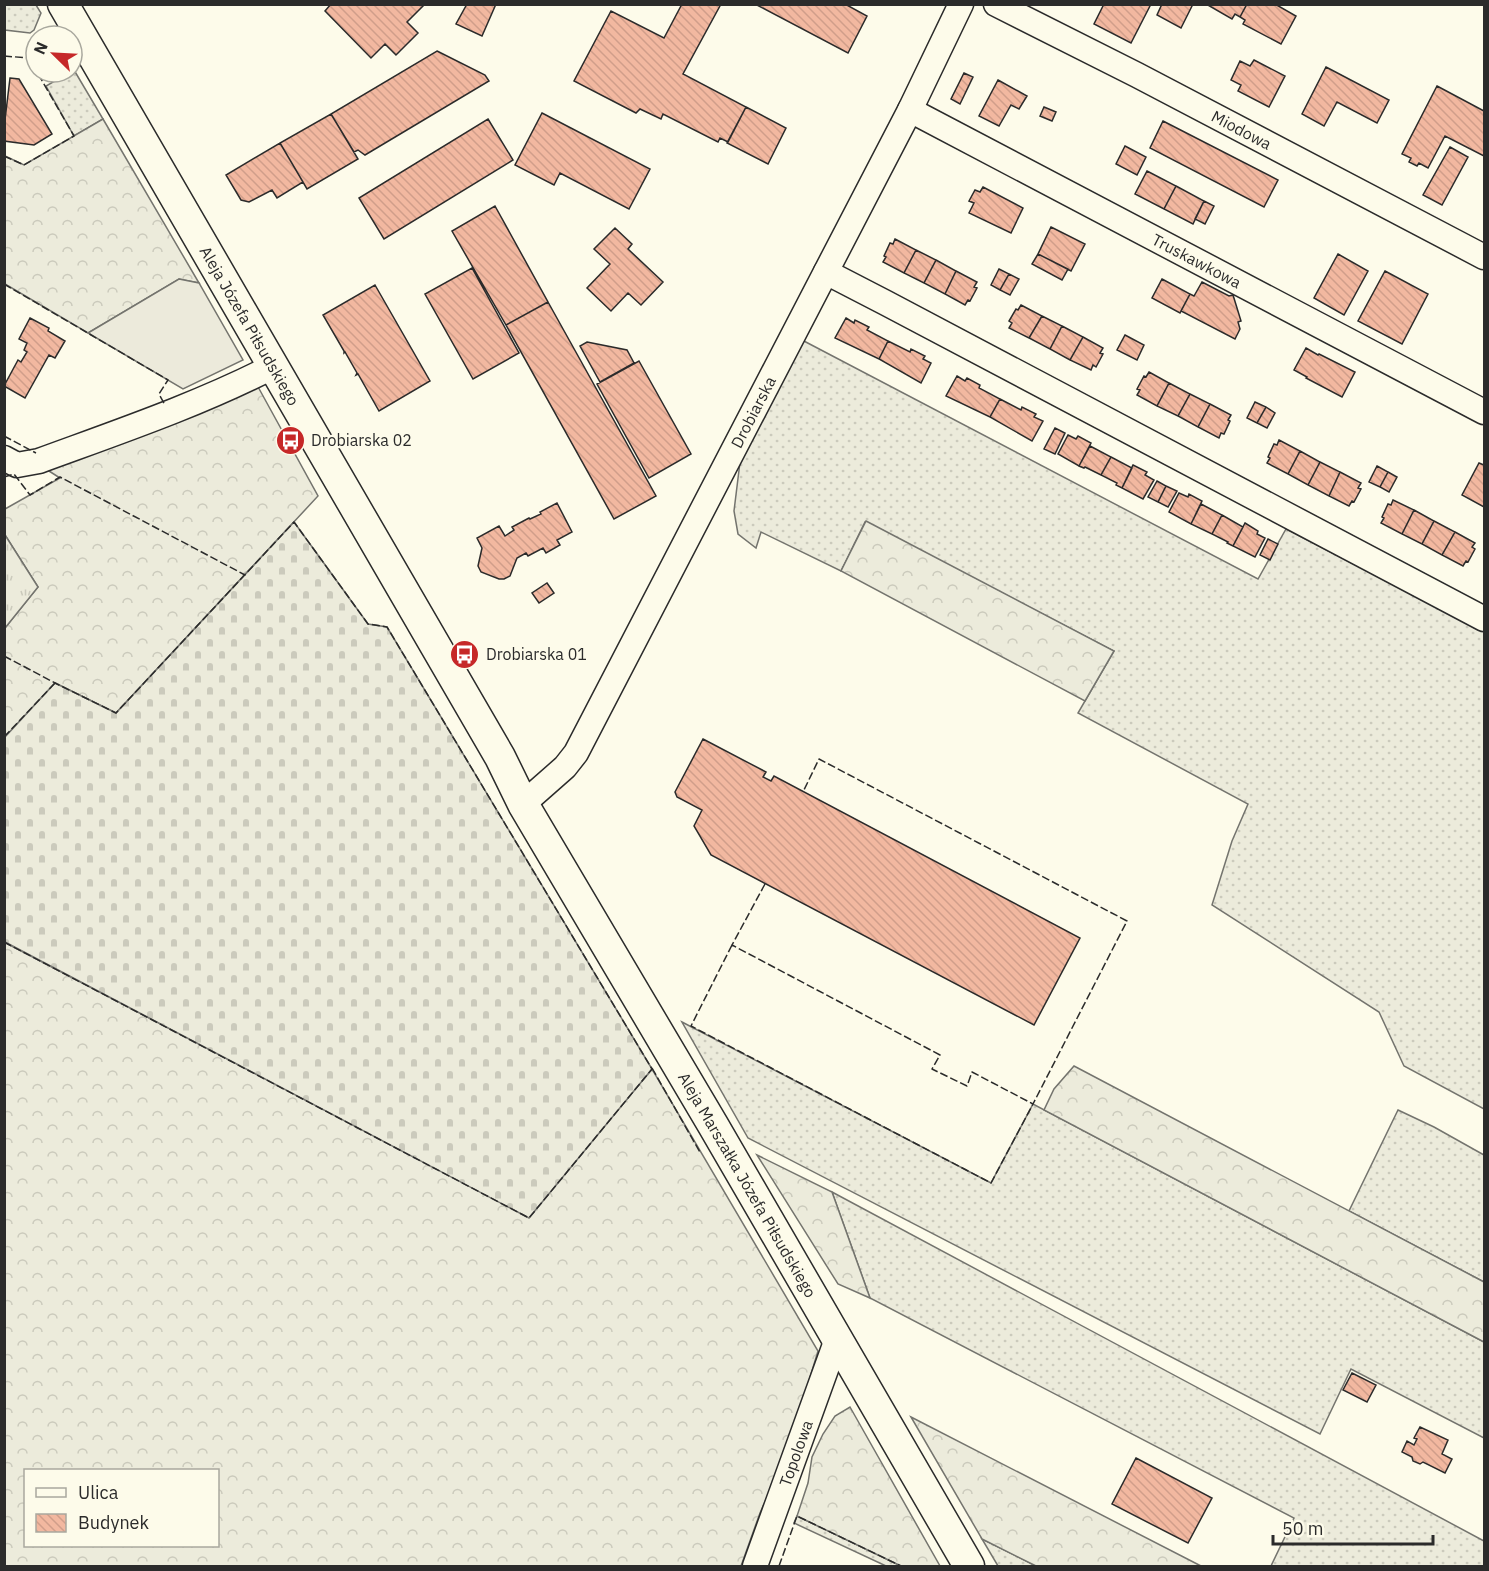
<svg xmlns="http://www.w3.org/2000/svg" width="1489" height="1571" font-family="'IBM Plex Sans',sans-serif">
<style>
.grass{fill:url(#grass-dots);stroke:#74746e;stroke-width:1.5}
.forest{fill:url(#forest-crowns);stroke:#74746e;stroke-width:1.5;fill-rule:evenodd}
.cemetery{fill:url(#cemetery-stones);stroke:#74746e;stroke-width:1.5}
.park{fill:url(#park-tufts);stroke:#74746e;stroke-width:1.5}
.parking{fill:#eceadb;stroke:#74746e;stroke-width:1.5}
.building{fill:url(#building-back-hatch);stroke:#2b2b2b;stroke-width:1.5}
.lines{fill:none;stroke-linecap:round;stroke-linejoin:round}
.minor-casing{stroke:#2b2b2b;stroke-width:27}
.major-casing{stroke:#2b2b2b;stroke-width:33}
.minor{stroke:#fdfbea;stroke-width:24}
.major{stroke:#fdfbea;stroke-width:30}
.fence{stroke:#2b2b2b;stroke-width:1.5;stroke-dasharray:8 3;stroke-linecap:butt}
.labels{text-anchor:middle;stroke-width:4.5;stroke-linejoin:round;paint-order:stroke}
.street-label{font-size:16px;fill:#2b2b2b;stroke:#fdfbea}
.poi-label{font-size:16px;fill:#2b2b2b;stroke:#fdfbea;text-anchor:start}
</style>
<defs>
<pattern id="grass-dots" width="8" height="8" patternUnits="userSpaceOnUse" patternTransform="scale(1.5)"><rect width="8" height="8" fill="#ecebdb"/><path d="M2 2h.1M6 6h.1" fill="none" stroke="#cbcabc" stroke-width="1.8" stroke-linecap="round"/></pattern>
<pattern id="forest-crowns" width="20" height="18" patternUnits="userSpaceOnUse" patternTransform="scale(1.5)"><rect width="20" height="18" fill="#ecebdb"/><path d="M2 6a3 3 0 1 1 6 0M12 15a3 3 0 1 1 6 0" fill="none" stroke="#cbcabc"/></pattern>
<pattern id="cemetery-stones" width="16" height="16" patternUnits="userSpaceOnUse" patternTransform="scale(1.5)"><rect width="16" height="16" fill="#ecebdb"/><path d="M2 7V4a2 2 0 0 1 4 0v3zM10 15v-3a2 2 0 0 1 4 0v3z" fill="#cbcabc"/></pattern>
<pattern id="park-tufts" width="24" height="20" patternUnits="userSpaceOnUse" patternTransform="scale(1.5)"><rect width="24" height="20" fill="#ecebdb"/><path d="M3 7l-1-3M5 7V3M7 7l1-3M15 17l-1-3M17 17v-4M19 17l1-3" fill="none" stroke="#cbcabc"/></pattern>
<pattern id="building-back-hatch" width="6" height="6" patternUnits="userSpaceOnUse" patternTransform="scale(1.5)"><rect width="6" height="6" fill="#f2b8a0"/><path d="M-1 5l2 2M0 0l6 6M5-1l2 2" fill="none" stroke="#d09e8a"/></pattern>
</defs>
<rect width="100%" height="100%" fill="#fdfbea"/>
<path class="grass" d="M5,4L36,5L41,13L34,30L30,33L5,30Z
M74,70L103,119L74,136L46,86Z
M802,340L1258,579L1286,529L1484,631V1109L1404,1066L1379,1012L1212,905L1232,841L1248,804L1078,713L1114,651L865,522L841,571L761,532L756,548L738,534L734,511L741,454Z
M682,1022L991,1183L1033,1104L1484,1342V1438L1351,1369L1320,1434L748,1138Z
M1398,1110L1434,1127L1484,1155V1282L1349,1211Z
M832,1192L1484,1541V1566H1271L1294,1518L870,1298Z
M797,1516L901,1566H886L794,1523Z
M982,1539L1036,1566H998Z"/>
<path class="forest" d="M103,119L199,283L179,279L88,333L5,284V156L24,165Z
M257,385L318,496L116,713L55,683L5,737V628L38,587L5,535V509L60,478L49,471L57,463Z
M866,521L1114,651L1085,701L841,571Z
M4,942L529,1217L652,1069L818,1351L788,1450L760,1513L741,1566H5ZM26,1470H218V1546H26Z
M1074,1066L1484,1282V1342L1044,1110L1054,1089Z
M757,1155L832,1192L870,1298L838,1284Z
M850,1407L940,1566H901L797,1516L808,1483L812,1457L823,1434L835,1416Z
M911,1417L1201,1566H1036L982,1539Z"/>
<path class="cemetery" d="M294,522L368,624L387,627L652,1069L529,1218L5,942V737L55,683L116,713Z"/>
<path class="park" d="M5,535L38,587L5,628H4Z"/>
<path class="parking" d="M179,279L199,283L243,360L183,389L88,333Z"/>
<path class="building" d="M331,4H425L407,22L418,33L396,55L385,44L371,58L325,11Z
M467,4H496L482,36L456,24Z
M682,4H721L683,74L746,107L728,142L720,138L718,142L663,114L661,119L640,109L636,113L574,81L611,11L664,38Z
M755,4H845L867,16L848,53Z
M1104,4H1151L1131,43L1094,24Z
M1162,4H1193L1181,28L1157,15Z
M1206,4H1247L1240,17L1235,14L1232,19Z
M1247,4H1275L1296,16L1281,44L1243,24L1245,20L1240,17Z
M437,51L485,75L489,81L365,155L358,150L354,152L331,114Z
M1254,60L1285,76L1269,107L1238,91L1241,85L1231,80L1240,61L1250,66Z
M1326,67L1389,100L1377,123L1337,102L1324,126L1302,114Z
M964,73L973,77L960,104L951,99Z
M10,78L19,79L52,134L34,145L4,141V128Z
M998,80L1027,96L1019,109L1011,105L999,126L979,116Z
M1437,86L1484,111V156L1445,136L1428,168L1419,163L1417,166L1409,162L1411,158L1402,154Z
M746,107L786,128L768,164L727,143Z
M1044,107L1056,112L1052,121L1040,116Z
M542,113L650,169L629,209L560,173L554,185L515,165Z
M331,114L358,159L307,189L280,143Z
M488,119L513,160L384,239L359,198Z
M1163,121L1278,180L1264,207L1150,148Z
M280,143L303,182L277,198L272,190L249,202L241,200L226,175Z
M1125,146L1146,157L1137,175L1116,164Z
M1450,147L1468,157L1442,205L1423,195Z
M1147,171L1176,186L1164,209L1135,194Z
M1176,186L1204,201L1193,224L1164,209Z
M983,187L1023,208L1011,233L969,213L974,203L969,201L975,190L980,192Z
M1204,201L1214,206L1205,224L1195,219Z
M495,206L548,302L506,325L452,231Z
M1051,227L1085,244L1071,271L1038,254Z
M615,228L632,244L628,249L663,282L641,305L628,293L611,311L587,288L610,264L594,249Z
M895,239L916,250L904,273L883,262L886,257L884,256L890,243L893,244Z
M916,250L936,260L924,283L904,273Z
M1038,254L1068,269L1062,280L1032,264Z
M1338,254L1368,271L1344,315L1314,298Z
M936,260L956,271L945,294L924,283Z
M472,268L519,353L473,379L425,294Z
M999,269L1009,274L1000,290L991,285Z
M956,271L977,282L974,287L977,288L970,301L968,300L965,305L945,294Z
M1385,271L1428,294L1402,344L1358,321Z
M1009,274L1019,279L1010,295L1000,290Z
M1162,279L1190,294L1180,313L1152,298Z
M1202,282L1229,296L1233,295L1241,321L1238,322L1240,329L1235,339L1181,311L1190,294L1194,296Z
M375,285L430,381L379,411L358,374L356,375L357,373L345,352L344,353V351L323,315Z
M548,302L656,496L614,519L506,325Z
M1021,305L1042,316L1029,338L1009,328L1012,323L1009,321L1016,309L1018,310Z
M1042,316L1062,326L1050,349L1029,338Z
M30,318L49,328L48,331L65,341L55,358L49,355L25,398L4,386L18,360L21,362L27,352L24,350L27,343L19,339Z
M846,318L854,323L855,320L869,327L867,330L888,341L879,359L835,338Z
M1062,326L1083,337L1070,360L1050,349Z
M1125,335L1144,345L1137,360L1117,350Z
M1083,337L1103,348L1100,353L1103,354L1096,367L1093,365L1091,370L1070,360Z
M888,341L910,352L911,349L925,356L923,359L931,363L921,383L879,359Z
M587,342L627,350L634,363L600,382L580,346Z
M1306,348L1318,355L1319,354L1355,372L1342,397L1306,378L1307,377L1294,370Z
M639,361L691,454L649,478L597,384Z
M1149,372L1169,383L1157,406L1137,395L1140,390L1137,389L1144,376L1146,377Z
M957,376L965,381L967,378L980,385L979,388L1000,399L990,417L946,396Z
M1169,383L1190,394L1178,416L1157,406Z
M1190,394L1210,404L1198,427L1178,416Z
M1000,399L1021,410L1022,407L1036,414L1034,417L1043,421L1032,441L990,417Z
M1255,402L1266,407L1257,423L1247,418Z
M1210,404L1231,415L1228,420L1230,421L1224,434L1221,433L1219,438L1198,427Z
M1266,407L1275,413L1267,428L1257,423Z
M1055,428L1065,433L1055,454L1044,449Z
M1068,435L1076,439L1078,436L1091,443L1079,466L1058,454Z
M1279,440L1300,451L1288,474L1267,463L1270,458L1268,457L1274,444L1277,445Z
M1090,446L1111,457L1101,475L1085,467L1084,468L1079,466Z
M1300,451L1320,462L1308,485L1288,474Z
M1111,457L1132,468L1122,488L1116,485L1117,483L1101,475Z
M1320,462L1340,472L1329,496L1308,485Z
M1479,463L1484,465V507L1462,495Z
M1133,465L1147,472L1145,475L1154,480L1143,499L1122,488Z
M1377,466L1388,472L1380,487L1369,482Z
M1340,472L1361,483L1358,488L1361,489L1354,502L1352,501L1349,506L1329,496Z
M1388,472L1397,477L1389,492L1380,487Z
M1157,481L1166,486L1158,502L1148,497Z
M1166,486L1177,491L1168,507L1158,502Z
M1179,493L1188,497L1189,494L1202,501L1191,524L1169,512Z
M1393,500L1414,510L1402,534L1381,523L1384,518L1382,517L1388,504L1391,505Z
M557,503L572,532L557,540L560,545L546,553L543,548L528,556L526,553L517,558L510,576L504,579H499L481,572L478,566L482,548L477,538L499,526L505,536L514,530L512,527L529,518L530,519L541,514L540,512Z
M1201,504L1222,515L1212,534L1191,524Z
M1414,510L1434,521L1422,544L1402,534Z
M1222,515L1243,527L1233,546L1227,543L1228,542L1212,534Z
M1434,521L1455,532L1442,555L1422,544Z
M1245,523L1258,531L1257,534L1265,538L1255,557L1233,546Z
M1455,532L1475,543L1472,547L1475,549L1468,562L1466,561L1463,566L1442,555Z
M1268,539L1278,544L1270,560L1260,555Z
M547,583L554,593L539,603L532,593Z
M703,739L766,772L763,777L771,781L774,776L1080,938L1034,1025L711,855L694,826L702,810L677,797L675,792Z
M1352,1373L1376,1385L1367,1402L1343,1390Z
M1420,1427L1448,1440L1442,1454L1452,1459L1445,1473L1423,1462L1420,1464L1413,1461L1412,1457L1402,1452L1407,1441L1414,1445L1417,1439L1414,1438Z
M1136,1458L1212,1498L1188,1543L1112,1504Z"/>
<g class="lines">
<defs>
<g id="minor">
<path id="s1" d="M996,4L1137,75L1484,257"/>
<path id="s2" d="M910,110L1484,412"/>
<path d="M826,272L886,303L1484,619"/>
<path d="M4,458L17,465L39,461C118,432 198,405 274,366"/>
<path id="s3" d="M523,804L565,767L576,753L910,110L961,4"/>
<path id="s4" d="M755,1566L837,1339"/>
</g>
<g id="major">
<path id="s5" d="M63,4L500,757L523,804L713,1125L969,1566"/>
</g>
</defs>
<use href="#minor" class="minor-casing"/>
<use href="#major" class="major-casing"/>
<use href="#minor" class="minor"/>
<use href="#major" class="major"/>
<path class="fence" d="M4,56L29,58L36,70
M4,156L24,165L74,136L37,72
M4,284L168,380L159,394L165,405
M4,436L36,453
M4,477L14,474L30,495L60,477L245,575L243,576
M4,656L57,684
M4,737L55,683
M765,884L732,945L940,1055L932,1069L967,1086L972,1072L1033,1104L1127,921L819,759L803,792
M4,942L529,1218L652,1069L387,627L368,624L294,522L116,713L55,683
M732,945L691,1026L991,1183L1033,1104
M652,1068L701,1154
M779,1566L797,1516L901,1566"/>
</g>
<defs>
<symbol id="bus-disc" viewBox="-11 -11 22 22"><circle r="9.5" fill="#c62828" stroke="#fdfbea"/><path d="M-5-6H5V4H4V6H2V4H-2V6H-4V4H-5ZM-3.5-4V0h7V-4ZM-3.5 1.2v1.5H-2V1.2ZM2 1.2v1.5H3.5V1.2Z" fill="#fff"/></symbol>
</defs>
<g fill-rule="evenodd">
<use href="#bus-disc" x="274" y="424" width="33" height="33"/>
<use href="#bus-disc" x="448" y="638" width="33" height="33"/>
</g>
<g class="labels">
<g class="street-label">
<text dy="6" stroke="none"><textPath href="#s1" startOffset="276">Miodowa</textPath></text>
<text dy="6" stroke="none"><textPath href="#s2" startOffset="324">Truskawkowa</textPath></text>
<text dy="6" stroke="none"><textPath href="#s5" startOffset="372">Aleja Józefa Piłsudskiego</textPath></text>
<text dy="6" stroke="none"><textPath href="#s3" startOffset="458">Drobiarska</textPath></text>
<text dy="6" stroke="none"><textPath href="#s5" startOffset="1365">Aleja Marszałka Józefa Piłsudskiego</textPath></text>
<text dy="6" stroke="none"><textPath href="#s4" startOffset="120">Topolowa</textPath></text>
</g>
<g class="poi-label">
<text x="311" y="446">Drobiarska 02</text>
<text x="486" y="660">Drobiarska 01</text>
</g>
</g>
<rect width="1489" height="1571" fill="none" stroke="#2b2b2b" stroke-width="12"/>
<rect x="24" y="1469" width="195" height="78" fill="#fdfbea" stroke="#a9a89e" stroke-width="1.5"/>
<rect x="36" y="1488" width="30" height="9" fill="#fdfbea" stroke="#a9a89e" stroke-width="1.5"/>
<text x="78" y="1499" font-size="18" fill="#2b2b2b">Ulica</text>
<rect x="36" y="1514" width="30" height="18" fill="url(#building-back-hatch)" stroke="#a9a89e" stroke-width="1.5"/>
<text x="78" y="1529" font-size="18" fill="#2b2b2b">Budynek</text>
<g transform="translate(54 54) rotate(294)"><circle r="28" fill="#fdfbea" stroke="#a9a89e" stroke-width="1.5"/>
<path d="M0-4.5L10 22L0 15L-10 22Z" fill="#c62828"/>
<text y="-9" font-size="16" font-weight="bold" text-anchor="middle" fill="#2b2b2b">N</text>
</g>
<path d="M1273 1535v9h160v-9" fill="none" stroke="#2b2b2b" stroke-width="3"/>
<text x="1282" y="1535" font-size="18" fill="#2b2b2b" stroke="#fdfbea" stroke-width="4.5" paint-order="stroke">50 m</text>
</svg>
